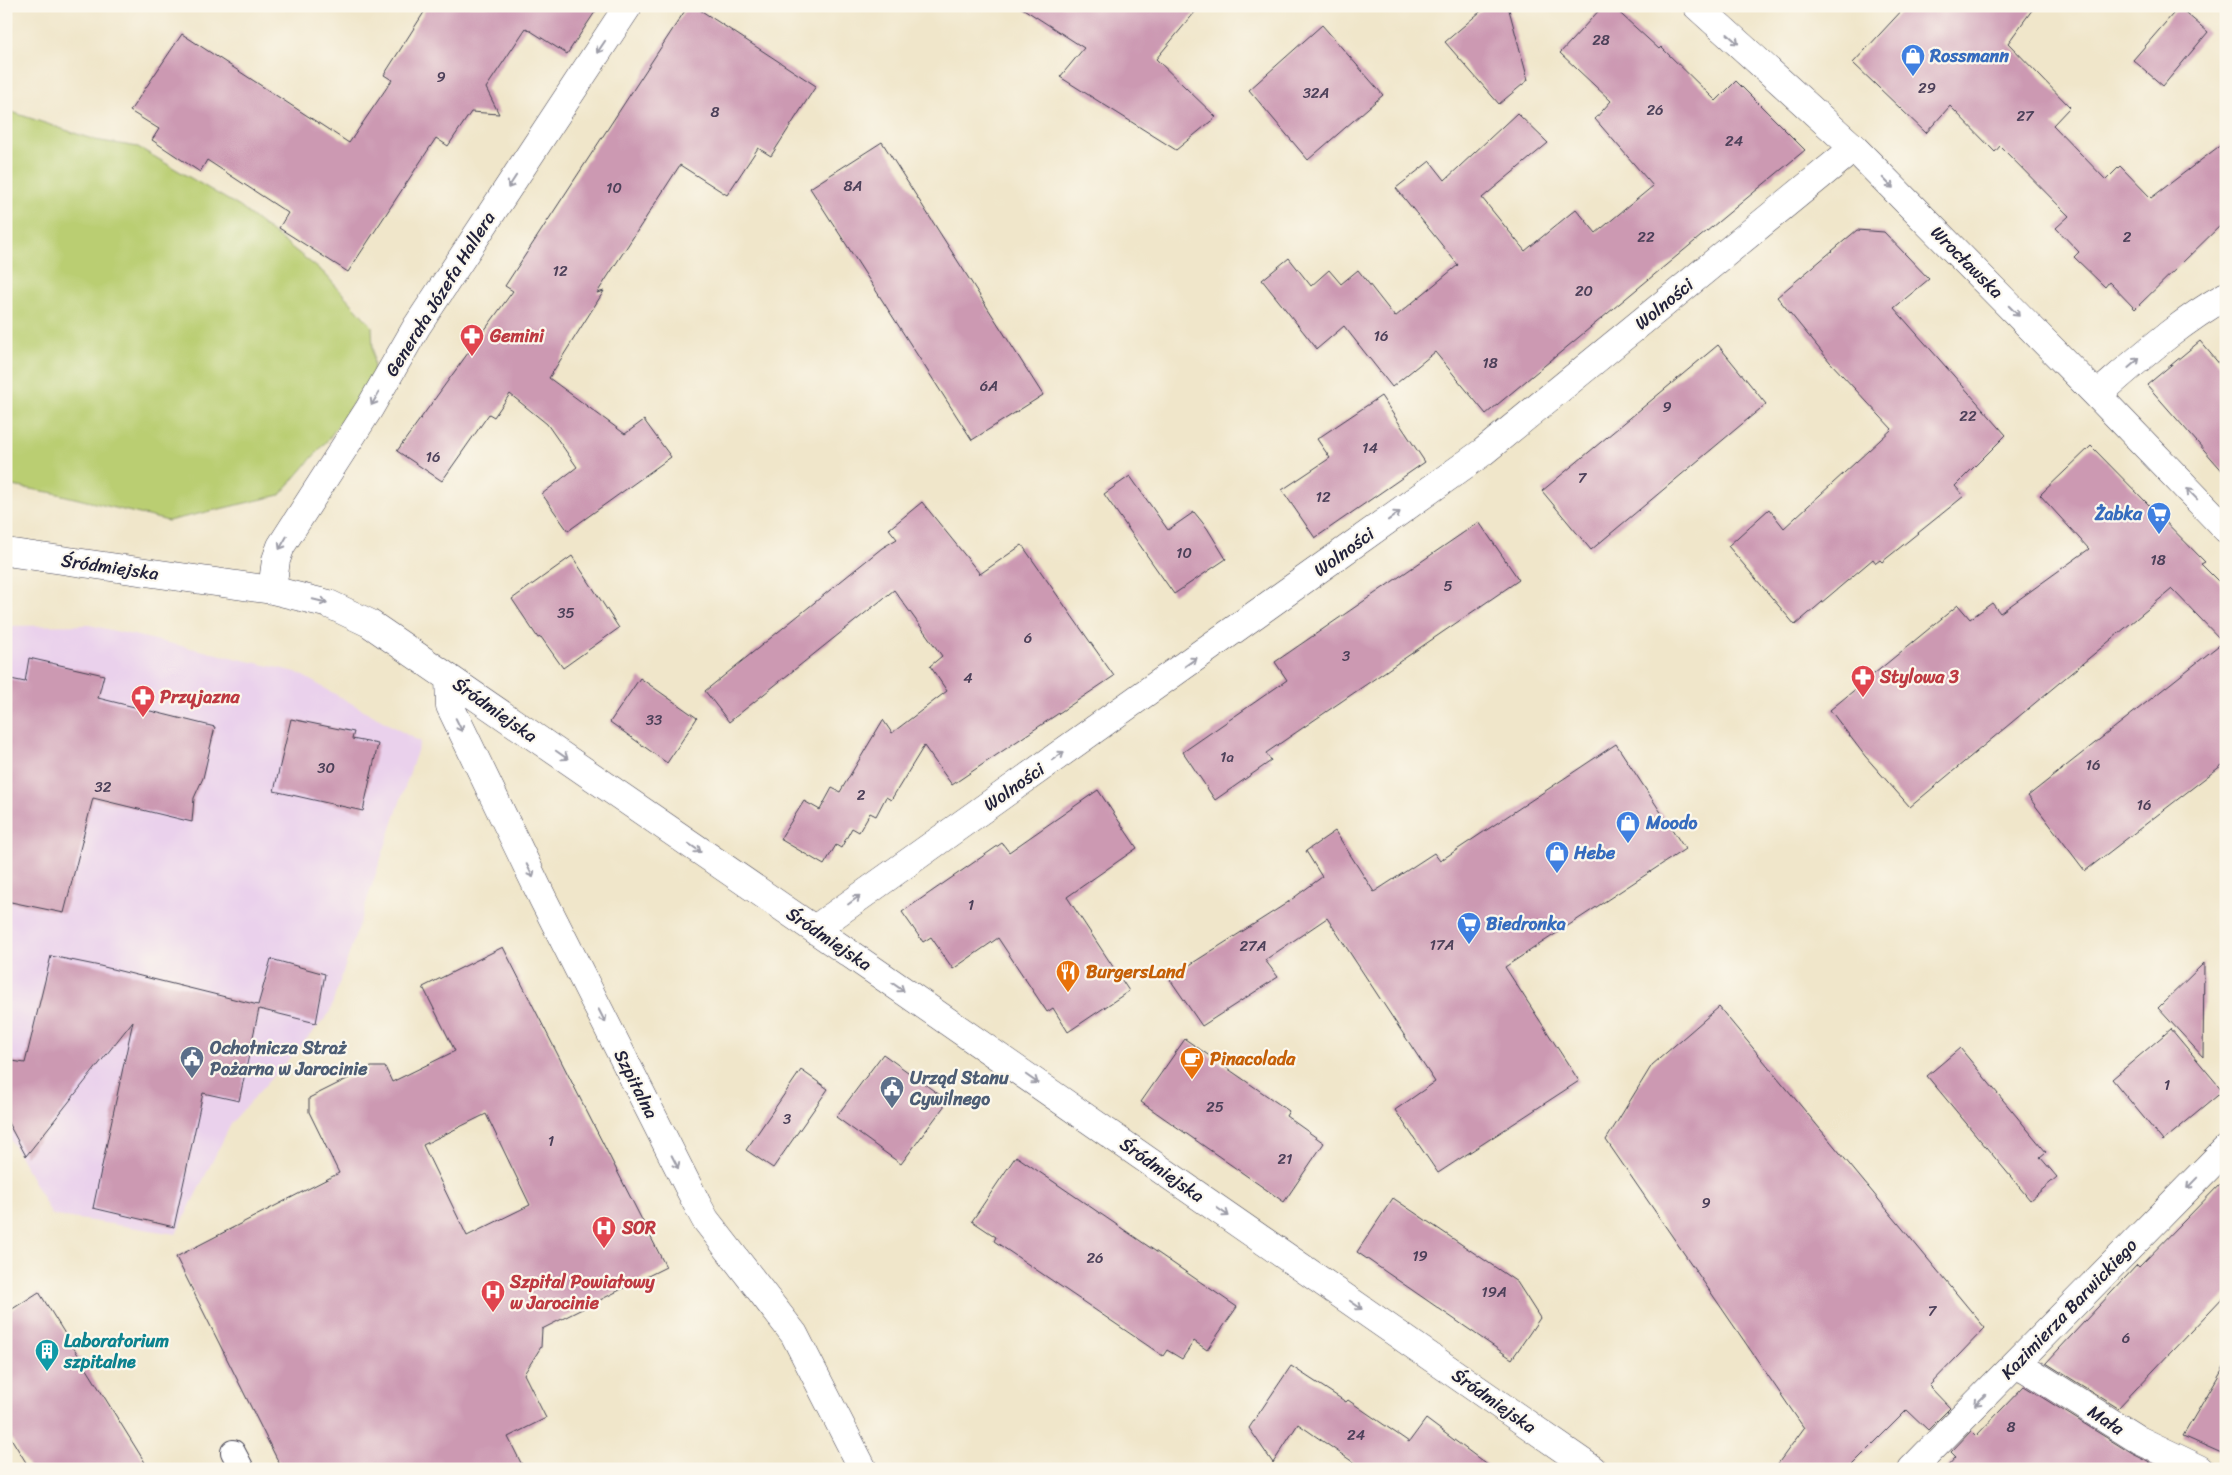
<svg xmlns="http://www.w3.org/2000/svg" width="2232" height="1475" font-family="Sriracha,sans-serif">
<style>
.built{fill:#ead1ec}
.green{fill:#bace72;stroke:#6e7856}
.building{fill:#cc99b2;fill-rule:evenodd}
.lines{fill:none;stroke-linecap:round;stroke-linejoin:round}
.lane-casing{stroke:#413f50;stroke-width:26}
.street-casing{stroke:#413f50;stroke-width:29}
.lane{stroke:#fff;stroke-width:24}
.street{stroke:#fff;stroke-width:28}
.oneway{stroke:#9c9ca7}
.labels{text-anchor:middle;stroke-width:4.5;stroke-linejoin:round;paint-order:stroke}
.number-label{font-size:15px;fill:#4c4059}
.shop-label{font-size:18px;font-weight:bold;fill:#366cbe;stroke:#fbf7ec;text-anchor:start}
.street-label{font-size:18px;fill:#22223b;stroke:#fbf7ec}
.health-label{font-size:18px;font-weight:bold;fill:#be3a42;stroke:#fbf7ec;text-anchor:start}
.food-label{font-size:18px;font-weight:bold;fill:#c56008;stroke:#fbf7ec;text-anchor:start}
.service-label{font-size:18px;font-weight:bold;fill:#4e5e75;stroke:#fbf7ec;text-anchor:start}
.culture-label{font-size:18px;font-weight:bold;fill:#0d838f;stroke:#fbf7ec;text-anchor:start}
</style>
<rect width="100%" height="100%" fill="#fbf7ec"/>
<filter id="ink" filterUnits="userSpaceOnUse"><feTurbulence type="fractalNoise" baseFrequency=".02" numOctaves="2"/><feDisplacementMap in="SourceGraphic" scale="10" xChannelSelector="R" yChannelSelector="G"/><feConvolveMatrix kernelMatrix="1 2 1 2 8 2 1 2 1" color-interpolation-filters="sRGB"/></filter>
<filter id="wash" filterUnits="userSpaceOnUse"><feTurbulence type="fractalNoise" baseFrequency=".0096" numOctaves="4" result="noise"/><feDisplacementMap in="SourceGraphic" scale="20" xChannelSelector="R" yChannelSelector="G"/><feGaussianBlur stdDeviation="1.12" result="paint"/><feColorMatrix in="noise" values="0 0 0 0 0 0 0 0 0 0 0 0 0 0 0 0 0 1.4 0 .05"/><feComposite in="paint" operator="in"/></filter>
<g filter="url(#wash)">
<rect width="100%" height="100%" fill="#f0e6ca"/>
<path class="built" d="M89,625L296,672L420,742L329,1014L232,1122L176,1234L52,1215L6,1132V626Z"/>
<path class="green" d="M6,110L95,140L138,147L240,207L324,273L372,326L374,373L330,437L280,495L168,521L54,493L6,485Z"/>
<g id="blocks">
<path class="building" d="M428,6H599L567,54L526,28L486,88L499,114L471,112L448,146L436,138L348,272L279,228L288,213L207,160L200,172L152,140L159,129L130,111L182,34L349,143L392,80L384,75Z
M688,6H694L816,86L771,156L758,148L727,195L680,165L597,293L604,291L549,378L625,434L644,420L671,457L568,531L542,494L577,467L547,424L510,394L494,417L489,414L442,481L397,451L513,291L505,286Z
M1019,6H1200L1156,59L1216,117L1176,150L1060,77L1084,48Z
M1487,6H1508L1528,80L1499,104L1445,42Z
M1603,6H1612L1659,49L1661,47L1716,101L1736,81L1805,150L1486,414L1435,352L1392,387L1344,326L1317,349L1262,280L1289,258L1311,286L1329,270L1341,284L1358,270L1395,317L1458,265L1396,188L1430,161L1445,180L1517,113L1548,143L1482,198L1525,251L1576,209L1596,233L1653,186L1595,119L1611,101L1560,53Z
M1906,6H2035L2008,43L2070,107L2053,125L2106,180L2120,166L2151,198L2226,141V220L2135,309L2109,282L2105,287L2074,257L2079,252L2056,228L2069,216L2000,146L1995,152L1950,106L1926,133L1853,63Z
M2179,7L2208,32L2163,86L2133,60Z
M1322,25L1383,95L1308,160L1249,90Z
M882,142L1043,395L972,440L810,188Z
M1857,230L1884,232L1929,279L1894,308L2006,435L1955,486L1964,496L1882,562L1880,560L1876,563L1873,559L1795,625L1728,546L1769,509L1784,528L1892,429L1830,362L1777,297Z
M2200,341L2226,372V475L2147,385Z
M1718,345L1766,404L1591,550L1542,491Z
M1381,396L1425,462L1315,538L1282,490L1330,458L1317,439Z
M2091,446L2205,562L2201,564L2226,589V762L2085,871L2028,796L2223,642L2172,589L1910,807L1865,756L1830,710L1958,605L1970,619L1992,603L2000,613L2089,549L2040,495Z
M1130,476L1168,530L1194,512L1207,528L1226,559L1174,594L1104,494Z
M922,502L980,574L1022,545L1114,676L952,785L924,746L891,800L886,797L876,816L870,813L859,832L852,828L841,848L836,845L824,865L780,839L804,801L820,810L832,788L840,792L883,720L892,733L947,691L930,666L942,656L894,590L729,722L705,691L882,548L897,539L889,529Z
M1479,522L1519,580L1266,753L1271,761L1215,800L1183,752L1287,680L1275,662Z
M572,556L619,628L563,668L541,637L538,638L512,599Z
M29,658L104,675L98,698L215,727L203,778L194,798L192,822L93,798L64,913L6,901V678L25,682Z
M640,678L697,718L667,763L610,722Z
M291,719L354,732L352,739L378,744L363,811L274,791Z
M1616,744L1685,849L1505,967L1579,1081L1438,1173L1395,1110L1435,1082L1327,918L1265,960L1278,977L1202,1026L1169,978L1284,905L1322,877L1306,851L1335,831L1374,892L1434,853L1440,861Z
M1098,790L1137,848L1067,897L1129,991L1068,1032L1053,1008L1047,1012L998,938L953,969L931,937L923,942L902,912L1002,843L1009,852Z
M503,947L666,1267L542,1329L541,1347L524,1374L546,1418L508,1437L524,1469H282L176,1257L339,1173L309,1112V1098L371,1067H385L392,1082L455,1051L423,987ZM486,1114L530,1205L467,1236L423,1145Z
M51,956L100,966L258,1005L271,959L325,974L316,1023L259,1009L239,1101L203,1093L174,1227L93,1208L133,1021L26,1156L6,1119V1060L25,1063Z
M2204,963L2203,1057L2158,1008Z
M1719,1007L1985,1328L1929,1386L1950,1408L1928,1430L1907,1410L1848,1469H1774L1804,1428L1606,1140L1652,1065Z
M2171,1029L2223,1091L2163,1141L2112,1079Z
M1185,1039L1289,1111L1286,1116L1324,1143L1284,1202L1141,1102Z
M1960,1048L2046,1152L2040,1157L2057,1177L2030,1200L1927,1076Z
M883,1054L948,1101L901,1164L836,1117Z
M801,1070L828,1089L773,1168L746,1150Z
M1016,1156L1237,1307L1207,1350L1194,1341L1182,1359L1167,1350L1163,1356L994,1241L996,1237L972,1221Z
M2226,1178V1294L2118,1408L2046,1363L2137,1265L2139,1267Z
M1393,1198L1517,1282L1540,1318L1512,1359L1357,1252Z
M39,1292L149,1469H30L6,1430V1313Z
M2226,1363V1455L2183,1436Z
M1291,1366L1346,1402L1348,1400L1409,1442L1426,1419L1493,1469H1363L1298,1424L1273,1463L1249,1428Z
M2024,1386L2131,1453L2163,1469H1945L1956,1457L1951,1452L1971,1431L1976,1436Z"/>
</g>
</g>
<g filter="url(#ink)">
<use href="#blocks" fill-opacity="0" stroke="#413f50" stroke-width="1"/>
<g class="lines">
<defs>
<path id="lane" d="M233,1452L242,1469"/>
<path id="street" d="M1697,6L1854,148L2097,395L2226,529
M2097,395C2139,359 2178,323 2226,296
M6,552L272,590L329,604L369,623L885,978L1592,1469
M272,590L276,560L281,546L369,409L417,326L628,6
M449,678L450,706L543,899L698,1206L705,1219L794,1334L863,1469
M815,929L1483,452L1854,148
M2017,1363L2139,1440L2200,1469
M1912,1469L2226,1149"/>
</defs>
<use href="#lane" class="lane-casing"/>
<use href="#street" class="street-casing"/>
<use href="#lane" class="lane"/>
<use href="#street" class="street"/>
</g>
<defs><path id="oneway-shaft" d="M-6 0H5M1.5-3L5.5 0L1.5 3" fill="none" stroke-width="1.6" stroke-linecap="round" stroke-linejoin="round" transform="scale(1.25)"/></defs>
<g class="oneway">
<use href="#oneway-shaft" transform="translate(1733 39) rotate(42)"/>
<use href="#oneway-shaft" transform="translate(601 47) rotate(124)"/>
<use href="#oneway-shaft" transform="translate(512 182) rotate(123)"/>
<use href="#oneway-shaft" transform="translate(1888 183) rotate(45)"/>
<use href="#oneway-shaft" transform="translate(2014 311) rotate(45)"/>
<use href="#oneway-shaft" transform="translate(2134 363) rotate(-41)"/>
<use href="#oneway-shaft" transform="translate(375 399) rotate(120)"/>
<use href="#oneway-shaft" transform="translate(2192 494) rotate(-134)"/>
<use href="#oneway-shaft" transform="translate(1394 516) rotate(-36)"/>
<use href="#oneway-shaft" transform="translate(283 543) rotate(120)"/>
<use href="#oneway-shaft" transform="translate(320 601) rotate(14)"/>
<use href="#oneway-shaft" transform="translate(1191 662) rotate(-36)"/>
<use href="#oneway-shaft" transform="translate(459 725) rotate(64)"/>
<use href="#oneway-shaft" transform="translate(562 755) rotate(35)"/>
<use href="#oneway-shaft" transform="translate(1058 756) rotate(-35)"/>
<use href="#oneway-shaft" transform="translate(695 848) rotate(35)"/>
<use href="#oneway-shaft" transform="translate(530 871) rotate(64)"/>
<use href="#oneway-shaft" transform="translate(854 900) rotate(-37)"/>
<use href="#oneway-shaft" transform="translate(898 987) rotate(35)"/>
<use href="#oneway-shaft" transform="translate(602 1016) rotate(63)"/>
<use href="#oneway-shaft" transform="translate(1032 1079) rotate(35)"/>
<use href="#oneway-shaft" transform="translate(675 1162) rotate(63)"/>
<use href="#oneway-shaft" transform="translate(2192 1183) rotate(134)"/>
<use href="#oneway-shaft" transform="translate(1223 1212) rotate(35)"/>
<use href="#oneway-shaft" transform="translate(1356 1305) rotate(35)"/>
<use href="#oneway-shaft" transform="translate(1980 1400) rotate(135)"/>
</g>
</g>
<defs>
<symbol id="shop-pin" viewBox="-11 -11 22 30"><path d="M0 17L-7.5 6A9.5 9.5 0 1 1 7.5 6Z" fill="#3f7fe0" stroke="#fbf7ec"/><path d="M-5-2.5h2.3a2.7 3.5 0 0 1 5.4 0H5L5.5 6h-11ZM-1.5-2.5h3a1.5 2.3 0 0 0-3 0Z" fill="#fff"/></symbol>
<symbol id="pharmacy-pin" viewBox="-11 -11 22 30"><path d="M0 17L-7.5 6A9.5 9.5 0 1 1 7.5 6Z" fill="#e0444e" stroke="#fbf7ec"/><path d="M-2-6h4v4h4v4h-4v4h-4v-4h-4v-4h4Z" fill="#fff"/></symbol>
<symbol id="supermarket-pin" viewBox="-11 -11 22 30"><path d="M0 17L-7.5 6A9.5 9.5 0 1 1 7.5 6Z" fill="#3f7fe0" stroke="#fbf7ec"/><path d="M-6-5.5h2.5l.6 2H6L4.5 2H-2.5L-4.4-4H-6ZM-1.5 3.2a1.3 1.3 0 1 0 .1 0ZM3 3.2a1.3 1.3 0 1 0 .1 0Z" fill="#fff"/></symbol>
<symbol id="restaurant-pin" viewBox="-11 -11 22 30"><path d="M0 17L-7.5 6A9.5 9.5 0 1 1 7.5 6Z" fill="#e8710a" stroke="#fbf7ec"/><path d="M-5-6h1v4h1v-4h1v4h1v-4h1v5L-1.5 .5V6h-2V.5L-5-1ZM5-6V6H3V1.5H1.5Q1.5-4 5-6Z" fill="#fff"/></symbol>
<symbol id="civic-pin" viewBox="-11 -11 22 30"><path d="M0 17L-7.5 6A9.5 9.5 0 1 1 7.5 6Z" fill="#5c6f8a" stroke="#fbf7ec"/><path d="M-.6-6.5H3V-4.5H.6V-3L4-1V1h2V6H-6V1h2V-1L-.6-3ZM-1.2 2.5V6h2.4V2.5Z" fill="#fff"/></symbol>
<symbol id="cafe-pin" viewBox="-11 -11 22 30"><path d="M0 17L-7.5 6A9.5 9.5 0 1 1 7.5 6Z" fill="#e8710a" stroke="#fbf7ec"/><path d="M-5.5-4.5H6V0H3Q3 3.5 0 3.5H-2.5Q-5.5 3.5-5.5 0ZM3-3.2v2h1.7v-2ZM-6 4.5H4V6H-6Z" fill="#fff"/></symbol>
<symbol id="hospital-pin" viewBox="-11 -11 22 30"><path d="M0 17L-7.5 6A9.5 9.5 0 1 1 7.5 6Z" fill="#e0444e" stroke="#fbf7ec"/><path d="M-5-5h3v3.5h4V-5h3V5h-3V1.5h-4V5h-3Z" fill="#fff"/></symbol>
<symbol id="building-pin" viewBox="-11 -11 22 30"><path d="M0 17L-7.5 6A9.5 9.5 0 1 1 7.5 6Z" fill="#0f9aa8" stroke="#fbf7ec"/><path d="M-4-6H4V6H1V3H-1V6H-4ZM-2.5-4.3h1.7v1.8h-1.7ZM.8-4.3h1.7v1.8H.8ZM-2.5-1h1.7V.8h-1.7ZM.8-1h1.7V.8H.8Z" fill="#fff"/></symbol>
</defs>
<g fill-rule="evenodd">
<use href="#shop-pin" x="1899" y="42" width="28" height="38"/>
<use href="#pharmacy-pin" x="458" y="322" width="28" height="38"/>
<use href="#supermarket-pin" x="2145" y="500" width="28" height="38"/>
<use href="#pharmacy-pin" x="1849" y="663" width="28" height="38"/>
<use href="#pharmacy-pin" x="129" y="683" width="28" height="38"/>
<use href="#shop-pin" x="1614" y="809" width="28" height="38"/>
<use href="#shop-pin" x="1543" y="839" width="28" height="38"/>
<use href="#supermarket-pin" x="1455" y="910" width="28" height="38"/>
<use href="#restaurant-pin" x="1054" y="958" width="28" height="38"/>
<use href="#civic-pin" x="178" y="1044" width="28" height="38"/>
<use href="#cafe-pin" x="1178" y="1045" width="28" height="38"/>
<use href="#civic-pin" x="878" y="1074" width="28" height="38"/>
<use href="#hospital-pin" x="590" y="1214" width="28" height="38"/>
<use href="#hospital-pin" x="479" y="1278" width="28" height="38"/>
<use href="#building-pin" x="33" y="1337" width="28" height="38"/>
</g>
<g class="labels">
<g class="number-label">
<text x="1601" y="45">28</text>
<text x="441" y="82">9</text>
<text x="1927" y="93">29</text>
<text x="1316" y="98">32A</text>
<text x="1655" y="115">26</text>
<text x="715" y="117">8</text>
<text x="2025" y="121">27</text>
<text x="1734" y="146">24</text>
<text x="853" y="191">8A</text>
<text x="614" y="193">10</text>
<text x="1646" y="242">22</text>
<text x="2127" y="242">2</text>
<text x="560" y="276">12</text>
<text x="1584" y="296">20</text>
<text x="1381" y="341">16</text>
<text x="1490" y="368">18</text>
<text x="989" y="391">6A</text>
<text x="1667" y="412">9</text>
<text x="1968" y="421">22</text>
<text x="1370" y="453">14</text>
<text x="433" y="462">16</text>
<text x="1582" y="483">7</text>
<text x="1323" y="502">12</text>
<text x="1184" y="558">10</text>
<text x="2158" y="565">18</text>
<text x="1448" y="591">5</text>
<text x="566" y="618">35</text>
<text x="1028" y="643">6</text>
<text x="1346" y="661">3</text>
<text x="968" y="683">4</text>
<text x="654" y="725">33</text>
<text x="1227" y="762">1a</text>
<text x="2093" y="770">16</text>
<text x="326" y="773">30</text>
<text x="103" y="792">32</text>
<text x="861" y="800">2</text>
<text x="2144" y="810">16</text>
<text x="971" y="910">1</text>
<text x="1442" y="950">17A</text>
<text x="1253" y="951">27A</text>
<text x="2167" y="1090">1</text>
<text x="1215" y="1112">25</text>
<text x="787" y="1124">3</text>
<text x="551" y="1146">1</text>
<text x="1285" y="1164">21</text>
<text x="1706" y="1208">9</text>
<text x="1420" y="1261">19</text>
<text x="1095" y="1263">26</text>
<text x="1494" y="1297">19A</text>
<text x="1932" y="1316">7</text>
<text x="2126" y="1343">6</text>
<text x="2011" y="1432">8</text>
<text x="1356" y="1440">24</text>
</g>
<g class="shop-label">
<text x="1930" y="62">Rossmann</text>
<text x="2142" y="520" text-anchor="end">Żabka</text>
<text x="1646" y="829">Moodo</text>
<text x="1574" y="859">Hebe</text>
<text x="1486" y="930">Biedronka</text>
</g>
<g class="street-label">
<text transform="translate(1967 262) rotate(45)" y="6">Wrocławska</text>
<text transform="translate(440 294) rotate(-58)" y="6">Generała Józefa Hallera</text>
<text transform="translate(1664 304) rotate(-39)" y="6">Wolności</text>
<text transform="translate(1344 552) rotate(-36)" y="6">Wolności</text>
<text transform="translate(110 567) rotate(8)" y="6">Śródmiejska</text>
<text transform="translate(495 710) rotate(35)" y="6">Śródmiejska</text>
<text transform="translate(1014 787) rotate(-35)" y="6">Wolności</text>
<text transform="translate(829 939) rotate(34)" y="6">Śródmiejska</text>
<text transform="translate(636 1084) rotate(63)" y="6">Szpitalna</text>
<text transform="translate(1162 1170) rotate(35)" y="6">Śródmiejska</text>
<text transform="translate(2069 1309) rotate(-46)" y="6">Kazimierza Barwickiego</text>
<text transform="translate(1494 1401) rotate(35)" y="6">Śródmiejska</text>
<text transform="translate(2106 1420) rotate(33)" y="6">Mała</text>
</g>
<g class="health-label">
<text x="490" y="342">Gemini</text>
<text x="1880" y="683">Stylowa 3</text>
<text x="160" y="703">Przyjazna</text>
<text x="622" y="1234">SOR</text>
<text x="510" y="1288">Szpital Powiatowy<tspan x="510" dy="21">w Jarocinie</tspan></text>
</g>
<g class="food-label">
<text x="1086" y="978">BurgersLand</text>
<text x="1210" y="1065">Pinacolada</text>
</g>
<g class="service-label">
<text x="210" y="1054">Ochotnicza Straż<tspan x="210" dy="21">Pożarna w Jarocinie</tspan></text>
<text x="910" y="1084">Urząd Stanu<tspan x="910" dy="21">Cywilnego</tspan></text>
</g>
<g class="culture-label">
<text x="64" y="1347">Laboratorium<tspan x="64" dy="21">szpitalne</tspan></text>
</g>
</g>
<rect width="2232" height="1475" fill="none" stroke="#fbf7ec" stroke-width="25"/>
</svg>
